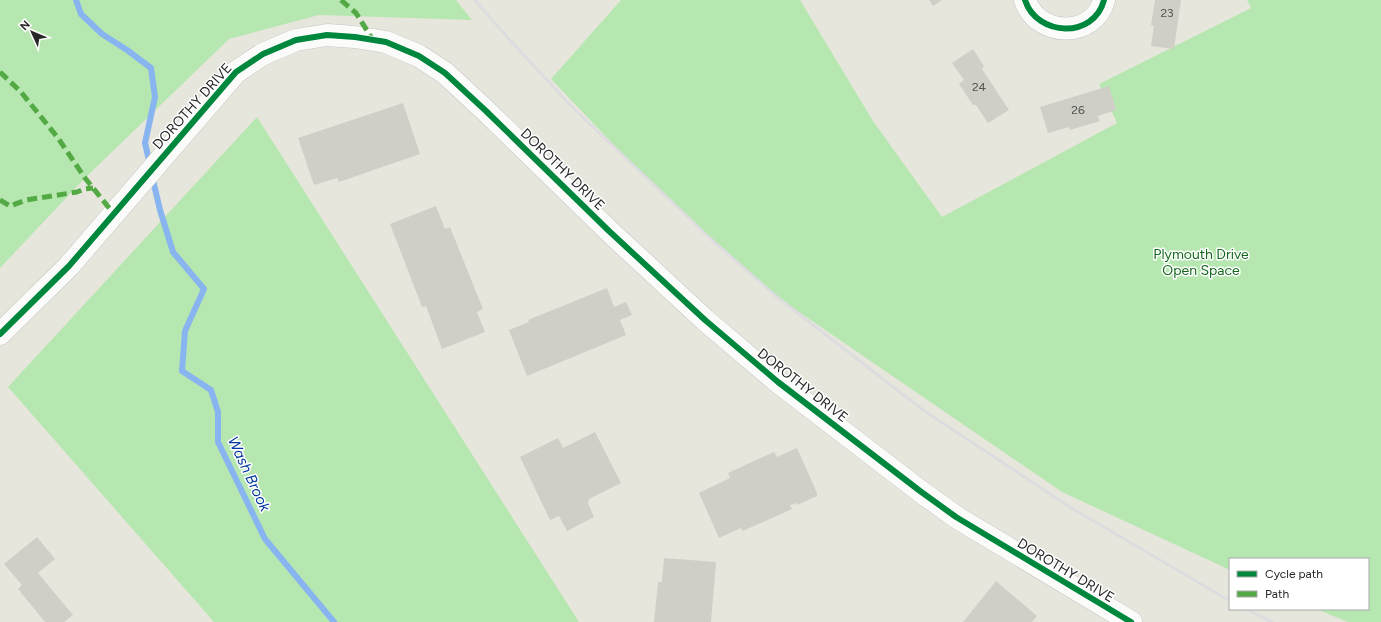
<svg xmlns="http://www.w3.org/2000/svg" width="1381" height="622" font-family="Figtree,sans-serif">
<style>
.green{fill:#b7e7b1}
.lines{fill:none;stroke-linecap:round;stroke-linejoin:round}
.stream{stroke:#88b4f0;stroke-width:6}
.building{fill:#cfcfc7}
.minor-casing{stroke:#c7c6c5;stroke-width:23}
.minor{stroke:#fbfbfa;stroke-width:22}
.rail{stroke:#dddcde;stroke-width:3}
.quiet{stroke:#53aa44;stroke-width:5;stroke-dasharray:10 5;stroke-linecap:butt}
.cycleway-casing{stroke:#fff;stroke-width:8}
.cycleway{stroke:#00873e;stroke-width:6}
.labels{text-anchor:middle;stroke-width:3;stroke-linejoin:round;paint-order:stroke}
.number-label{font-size:12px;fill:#525250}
.street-label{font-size:14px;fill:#272727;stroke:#fff}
.park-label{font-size:14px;fill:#13681c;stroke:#fff}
.water-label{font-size:15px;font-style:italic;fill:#0238a0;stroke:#fff}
</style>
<rect width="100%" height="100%" fill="#e7e6dc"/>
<path class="green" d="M0,0H456L472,20L319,15L229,39L85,178L0,268Z
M621,0H800L873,121L942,217L1117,123L1099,84L1251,8L1247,0H1381V622H1348L1316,609H1368V559H1230V570L1062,492L777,297L713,241L649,182L551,79Z
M257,117L579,622H214L8,387Z"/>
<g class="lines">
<path class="stream" d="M76,0L81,14L102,34L127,50L151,68L155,97L145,143L150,165
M152,176L160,210L173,252L204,289L185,331L182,371L211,390L218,412V442L265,539L334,622"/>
</g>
<path class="building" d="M929,0H942L933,6Z
M1155,0H1181L1174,49L1151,46L1154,26L1151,25Z
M973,49L984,66L982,69L1009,110L988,123L976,105H973L959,84L964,80L952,63Z
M1109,86L1116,110L1098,116L1100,121L1070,130L1069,127L1048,133L1040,107Z
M403,103L420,154L339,182L337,178L314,185L298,138Z
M436,206L445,229L450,227L483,309L477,312L485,332L442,349L426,306L422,307L390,224Z
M607,288L614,307L626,302L632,315L620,320L626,335L527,376L509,330L529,322L528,320Z
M595,432L621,483L589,499L588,503L594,517L567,531L559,516L550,520L520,457L558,438L563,448Z
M797,448L817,493V496L797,505L796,503L790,505L792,509L743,531L741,528L719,538L699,493L730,478L728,473L774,452L777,457Z
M37,537L55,559L38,573L73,615L64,622H45L18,589L22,585L4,564Z
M664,558L716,562L711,622H654L658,582H662Z
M996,581L1037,616L1032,622H963Z"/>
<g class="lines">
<defs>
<path id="minor" d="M1025,0C1037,37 1094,39 1104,0
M0,334L69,266L236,72L263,54L296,40L327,35L355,37L386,42L419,56L445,73L486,111L609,231L705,320L778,382L920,491L956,517L1131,622"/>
</defs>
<use href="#minor" class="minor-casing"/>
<use href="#minor" class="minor"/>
<path class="rail" d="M475,0L508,38L573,108L713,241L777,297L923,410L1068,506L1230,601
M1246,609L1272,622"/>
<path class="quiet" d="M341,0L356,13L373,40
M0,72L21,92L58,138L85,178L114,214
M0,200L10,206L26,200L77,192L84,189L93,188"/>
<defs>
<path id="cycleway" d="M1025,0C1037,37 1094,39 1104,0
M0,334L69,266L236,72L263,54L296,40L327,35L355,37L386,42L419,56L445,73L486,111L609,231L705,320L778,382L920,491L956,517L1131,622"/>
</defs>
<use href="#cycleway" class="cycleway-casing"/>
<use href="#cycleway" class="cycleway"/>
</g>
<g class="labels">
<g class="number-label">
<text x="1167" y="17">23</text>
<text x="979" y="91">24</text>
<text x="1078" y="114">26</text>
</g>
<g class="street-label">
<text transform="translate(192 106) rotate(-48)" y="5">DOROTHY DRIVE</text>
<text transform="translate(563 169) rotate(44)" y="5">DOROTHY DRIVE</text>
<text transform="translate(803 385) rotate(38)" y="5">DOROTHY DRIVE</text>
<text transform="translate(1066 570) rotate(31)" y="5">DOROTHY DRIVE</text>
</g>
<g class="park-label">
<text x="1201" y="259">Plymouth Drive<tspan x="1201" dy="16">Open Space</tspan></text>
</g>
<g class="water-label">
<text transform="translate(249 474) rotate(65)" y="5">Wash Brook</text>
</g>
</g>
<rect x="1229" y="558" width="140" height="52" fill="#ffffff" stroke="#a9a9a9"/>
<rect x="1237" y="571" width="20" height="6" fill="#00873e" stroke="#a9a9a9"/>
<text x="1265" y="578" font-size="12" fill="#272727">Cycle path</text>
<rect x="1237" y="591" width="20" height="6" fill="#53aa44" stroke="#a9a9a9"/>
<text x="1265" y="598" font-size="12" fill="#272727">Path</text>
<g transform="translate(32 32) rotate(314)" stroke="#ffffff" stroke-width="3" paint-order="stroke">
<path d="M0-3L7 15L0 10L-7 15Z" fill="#272727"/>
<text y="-6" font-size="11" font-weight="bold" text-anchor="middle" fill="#272727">N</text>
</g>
</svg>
